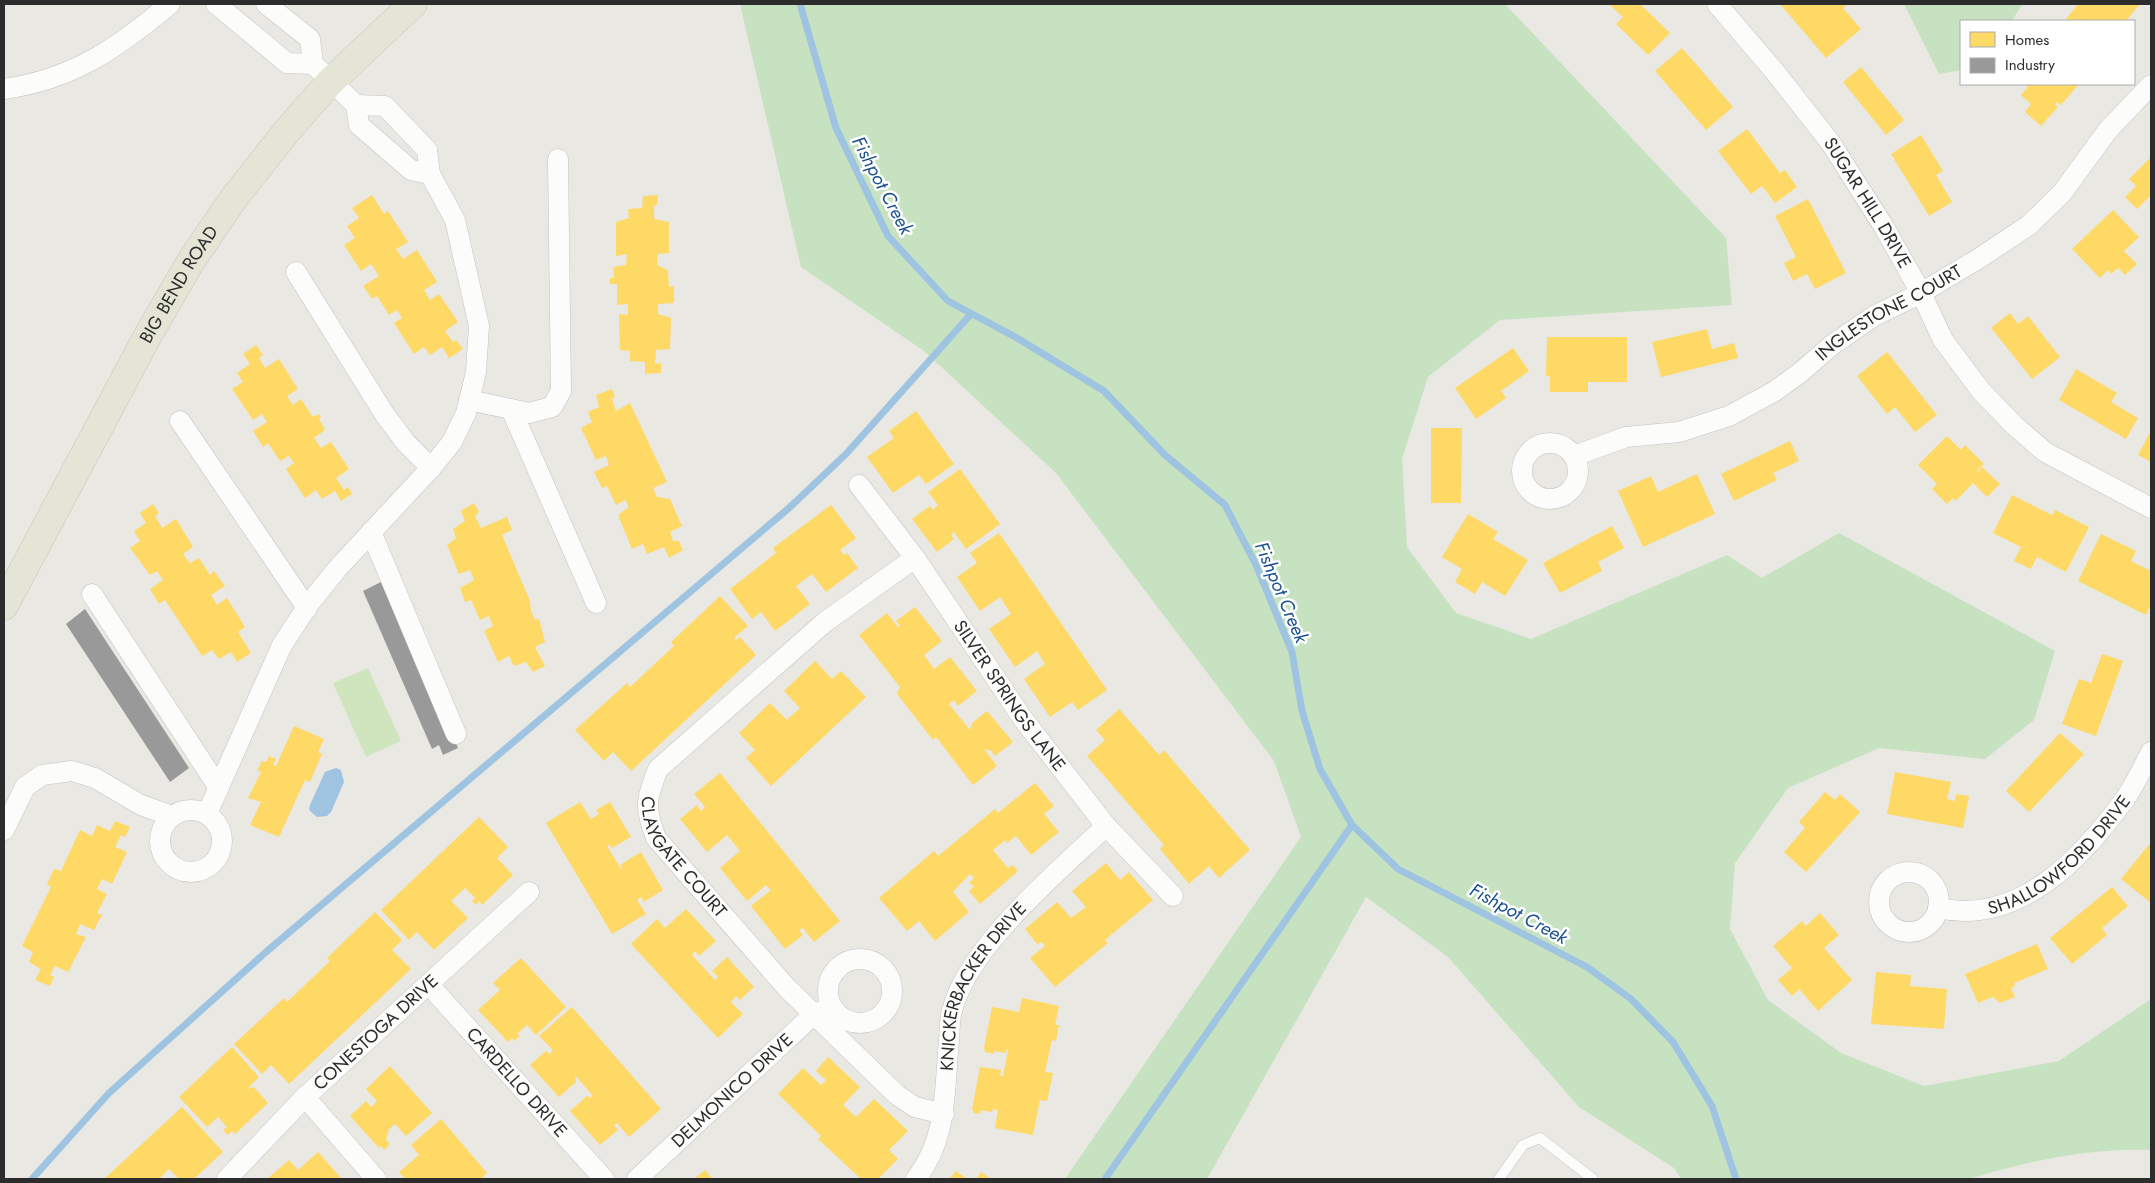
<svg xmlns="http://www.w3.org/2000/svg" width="2155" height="1183" font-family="Jost,sans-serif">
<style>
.green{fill:#c7e2c0}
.pitch{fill:#cfe5be}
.water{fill:#9fc4e2}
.homes{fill:#ffd966}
.industry{fill:#999}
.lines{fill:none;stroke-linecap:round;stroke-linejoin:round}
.stream{stroke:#9fc4e2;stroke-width:7}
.lane-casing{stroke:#c4c3c3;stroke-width:11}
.street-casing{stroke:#c4c3c3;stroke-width:21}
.primary-casing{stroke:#c5c5c2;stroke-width:29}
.lane{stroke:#fcfcfb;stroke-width:10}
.street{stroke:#fcfcfb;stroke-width:20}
.primary{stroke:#e5e5d6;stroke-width:28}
.labels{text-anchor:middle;stroke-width:5;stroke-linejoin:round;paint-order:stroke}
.street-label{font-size:18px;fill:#2c2c2c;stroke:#fff}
.water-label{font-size:19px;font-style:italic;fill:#1c5290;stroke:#fff}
</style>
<rect width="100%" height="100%" fill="#e9e8e3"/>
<path class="green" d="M740,4H1505L1726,238L1732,305L1500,320L1428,377L1402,459L1407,547L1456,613L1531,639L1727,555L1762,578L1839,533L2055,651L2034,720L1985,759L1879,748L1788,788L1735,863L1730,929L1768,1000L1841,1053L1924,1086L2059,1061L2151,999V1150C2089,1148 2028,1161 1969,1179H1681L1674,1168L1579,1107L1448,957L1366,897L1207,1179H1065L1301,837L1274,761L1056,473L924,351L801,267Z
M1904,4H2022L2012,21H1961V70L1939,74Z"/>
<path class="pitch" d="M368,668L401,741L366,757L333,683Z"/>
<path class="water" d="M336,768L341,770L344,782L331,812L327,816L317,817L309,810L310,805L325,772Z"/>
<path class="homes" d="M1609,4H1640L1670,33L1648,55L1616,24L1623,17Z
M1780,4H1848L1843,8L1861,29L1826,58Z
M2078,4H2140L2126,21H2069L2066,19Z
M1682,48L1733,107L1706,130L1655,71Z
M1861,67L1904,120L1886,135L1843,82Z
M2025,84H2079L2061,105L2057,102L2055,104L2058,107L2041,126L2025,112L2031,104L2021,95L2028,87Z
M1747,129L1780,173L1785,170L1797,187L1775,203L1762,186L1751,194L1718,151Z
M1921,135L1943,171L1936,175L1952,202L1929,216L1891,154Z
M2151,157V195L2137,209L2125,197L2136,186L2129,179Z
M372,195L384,214L388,211L408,242L396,249L403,259L417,250L437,282L424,290L430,300L439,294L458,322L445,331L453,342L456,340L463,349L449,358L442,347L430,355L424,347L414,354L394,323L402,318L397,310L389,315L377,296L372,299L363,286L379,276L371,264L361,271L344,245L355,238L347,226L359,218L352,208Z
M658,195L657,205L654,206V219L669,222V253L658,254L657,265L668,270L669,287L674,286V303L658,304V314L671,318L670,349L656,350L655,364L661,363V373L645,374V362L630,361V351L620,350L619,314L628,315V304L617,305V284H610V278H614L613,267L626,265L627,254L616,256V222L629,218L628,209L642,208L643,196Z
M1808,199L1846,273L1815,289L1807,274L1793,281L1784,263L1796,257L1775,216Z
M2113,210L2139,237L2124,251L2137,264L2125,275L2118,268L2111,274L2108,270L2100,278L2072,249Z
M2010,313L2018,324L2028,316L2060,357L2032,379L1991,328Z
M1707,329L1712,349L1734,343L1738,358L1661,377L1652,342Z
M1547,337H1627V382H1588V392H1550V376H1546Z
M256,345L263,355L259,358L265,368L279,359L298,389L287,396L293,405L301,399L313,417L319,414L321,418L319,419L325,430L314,438L321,448L331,442L349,469L336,478L344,490L348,487L352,494L341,501L335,491L322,499L316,490L305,498L286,469L294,463L289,456L280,461L268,443L263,447L253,431L267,422L262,414L253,420L232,389L243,382L237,373L250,364L243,354Z
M1513,348L1529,371L1501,391L1506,398L1476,419L1455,388Z
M1887,352L1937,415L1915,432L1895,407L1887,414L1857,376Z
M2076,369L2117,393L2111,402L2138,418L2126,439L2059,400Z
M612,389L615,397L612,399L616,411L630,403L667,482L653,488L657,497L670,499L682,526L670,532L673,541H679L683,550L669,558L664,547L647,554L643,544L632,549L618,515L629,507L625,500L616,505L607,486L602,488L594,472L609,465L606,456L596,460L581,428L592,422L588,412L599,407L596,395Z
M916,411L954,464L926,484L919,475L893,493L867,457L894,438L889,431Z
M1431,428H1462L1461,503H1431Z
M2151,430V462L2138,455Z
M1947,436L1961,450L1965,445L1984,464L1977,471L1978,472L1982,467L2000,484L1987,497L1973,483L1956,501L1953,498L1947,504L1932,489L1937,484L1918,465Z
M1790,441L1799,461L1773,473L1777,480L1734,501L1721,474Z
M960,469L1000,524L966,549L954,532L951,535L954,539L937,552L912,519L930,506L933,510L938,505L928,492Z
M1697,474L1715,514L1643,547L1618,491L1651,476L1658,492Z
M2012,495L2052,515L2055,510L2089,527L2066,572L2037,557L2031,569L2014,561L2021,547L1993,533Z
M474,503L479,512L475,516L481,528L507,517L512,530L502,535L530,601L531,611L535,620L539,619L545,642L535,647L545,666L533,672L526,662L514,666L509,656L498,662L484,631L493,626L489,616L480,620L471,600L465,602L460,588L474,580L470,570L459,574L447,545L456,538L453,529L465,521L461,511Z
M153,504L159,513L155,516L162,528L176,519L193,547L183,554L190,563L199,558L210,575L214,571L225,586L211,595L217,605L227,598L245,627L238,632L251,653L237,662L231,652L219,659L212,650L202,656L165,600L159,604L150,589L163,580L157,571L150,575L130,548L140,541L134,531L146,523L140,513Z
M831,505L856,538L840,550L844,555L847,553L858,568L826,592L812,574L796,586L810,604L775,631L761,612L752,619L730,589L776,553L773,548Z
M1468,514L1498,532L1493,539L1528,560L1505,596L1482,582L1475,594L1455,582L1462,569L1442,557Z
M1612,526L1624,548L1598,562L1602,571L1560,593L1543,563Z
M999,533L1107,690L1078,710L1072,702L1050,717L1024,679L1045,664L1037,651L1015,667L989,629L1011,614L1000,597L980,611L957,577L977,563L970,553Z
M2101,534L2136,551L2131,561L2151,571V604L2146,615L2078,581Z
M720,596L748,626L734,638L736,640L740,637L756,655L631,771L613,752L604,761L575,730L627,683L630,687L674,646L671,642Z
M915,607L942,641L924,655L934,669L950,657L977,691L958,706L954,700L949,704L970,730L972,723L987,711L1013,742L995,756L991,751L984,749L997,766L973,785L936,737L933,740L897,694L900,687L859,635L887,613L898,627L900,626L896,621Z
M2102,654L2123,661L2096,736L2062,724L2079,679L2091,683Z
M815,661L832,679L841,671L866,697L771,786L746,758L755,750L739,733L770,703L787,720L800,708L784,691Z
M1119,709L1159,755L1164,750L1250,850L1219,878L1209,866L1189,884L1160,849L1164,845L1087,756L1105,740L1096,730Z
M294,726L324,739L318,752L322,754L310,782L305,780L279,837L250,825L261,802L248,798L261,772L257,770L262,761L266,762L269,756L276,759L273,765L276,766Z
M2060,733L2084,754L2029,812L2006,791Z
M1895,772L1951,782L1947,799L1955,801L1956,794L1969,796L1963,828L1887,814Z
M720,773L840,921L814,942L803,928L799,930L803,935L785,949L751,906L771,890L766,885L747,901L720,868L740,851L727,835L707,852L680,819L697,805L701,811L705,807L694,794Z
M1035,783L1054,806L1044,814L1059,832L1031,855L1016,836L1007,843L1005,840L993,850L1008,868L1013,865L1017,870L1016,873L980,904L969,891L974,886L969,883L974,878L970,874L953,892L969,912L935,941L919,921L907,931L879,898L934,851L938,856L995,809L998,813Z
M1825,792L1835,800L1840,794L1860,812L1806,872L1784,852L1805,828L1799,822Z
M580,802L591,819L599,814L596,810L610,802L631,837L612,848L610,845L607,846L621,869L622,868L620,865L641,852L663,890L644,902L641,897L637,900L646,914L612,934L546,823Z
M479,817L508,847L497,858L513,875L482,905L479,901L476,905L472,901L475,898L465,888L451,901L468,918L434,950L417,932L409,940L381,910Z
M115,821L130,827L125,837L121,835L115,847L127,852L112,884L102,879L97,889L107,894L97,913L102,915L94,930L80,924L76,934L86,937L68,972L55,966L50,975L54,977L50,986L35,980L41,969L29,962L33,952L22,946L51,887L47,884L54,869L61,871L80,830L92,836L97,825L110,831Z
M2151,842V903L2121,879Z
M1106,863L1120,880L1129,872L1153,900L1105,940L1108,943L1055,987L1030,958L1045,946L1042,942L1037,944L1025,929L1057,902L1071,918L1086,907L1072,891Z
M2112,887L2128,906L2102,928L2107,935L2072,964L2050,938Z
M686,909L716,941L699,956L695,951L692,955L715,980L718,977L712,971L727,957L754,987L740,1000L736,996L731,1002L743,1014L718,1038L631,944L657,919L665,928Z
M375,912L402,940L392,950L411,969L289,1084L271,1065L262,1074L234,1044L284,998L287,1002L330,961L327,958Z
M1820,913L1839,935L1824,948L1852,980L1818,1011L1799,989L1792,996L1778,980L1792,968L1773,946L1802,921L1806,926Z
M2037,944L2048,969L2014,983L2015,986L2011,988L2015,997L2000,1003L1993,997L1978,1003L1965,974Z
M521,958L566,1007L536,1035L527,1025L517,1034L520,1036L514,1041L512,1038L508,1042L478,1010L500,990L493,983Z
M1876,972L1911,975L1910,986L1947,989L1944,1029L1871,1024Z
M1022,998L1059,1006L1055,1025H1059L1056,1041L1052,1040L1045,1072L1053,1073L1047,1101L1040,1100L1033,1135L995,1128L998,1110L993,1109L992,1112L981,1110L980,1114L974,1113L972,1109L980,1067L1001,1070L1000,1075L1003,1076L1008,1050H1006V1053L994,1051L993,1054L985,1052L984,1048L992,1007L1019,1012Z
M572,1007L661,1109L629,1137L617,1123L614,1125L618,1130L600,1145L570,1111L588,1095L590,1098L593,1096L575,1075L576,1082L559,1097L530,1065L546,1051L550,1054L553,1050L539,1036Z
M232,1047L259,1077L247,1089L254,1087L268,1103L235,1134L232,1131L228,1135L223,1130L227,1127L218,1117L207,1127L179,1097Z
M828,1057L860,1087L843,1105L856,1117L874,1099L908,1131L889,1150L898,1159L878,1179H861L818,1139L821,1136L778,1094L803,1068L821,1085L826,1080L816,1071Z
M390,1066L432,1113L406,1136L395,1124L389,1129L386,1140L390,1144L384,1150L381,1146L379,1148L350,1116L366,1101L371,1107L377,1101L366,1089Z
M182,1107L223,1152L194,1179H179L169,1169L159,1179H104Z
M441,1119L487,1173L483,1177L484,1179H405L399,1172L419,1155L411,1145Z
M318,1152L342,1179H267L289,1160L298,1170Z
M705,1170L713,1179H694Z
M956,1171L967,1179H949Z
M981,1172L991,1179H976Z"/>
<path class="industry" d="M383,581L458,748L443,755L439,745L432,749L363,591Z
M85,609L189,768L170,782L66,624Z"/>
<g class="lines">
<path class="stream" d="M800,4L836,128L888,236L948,301L1017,338L1104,391L1165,455L1225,505L1256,565L1292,652L1302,711L1320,769L1352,825L1398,869L1587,967L1631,999L1673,1042L1712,1106L1736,1179
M32,1179L109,1093L266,952L789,508L846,454L971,314
M1105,1179L1352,825"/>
<defs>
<path id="lane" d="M1499,1179L1523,1145L1540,1138L1593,1179"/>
<g id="street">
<path d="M266,4L310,39L313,64"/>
<path id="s1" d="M1717,4L1775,72L1830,142L1884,227L1921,293L1943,340L1981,391L2015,426L2045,452L2151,508"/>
<path d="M4,89C74,79 117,48 170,4"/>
<path d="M356,105L385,106L427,150L430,174"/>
<path d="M296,272L385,415L406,443L431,468"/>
<path d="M469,400L529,413L552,407L561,391L558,159"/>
<path d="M511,409L596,603"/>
<path d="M180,421L307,608"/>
<circle cx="1550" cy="471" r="28"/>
<path id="s2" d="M1574,456L1626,437L1679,432L1729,416L1775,391L1801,372L1832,345L1874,316L1921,293L1978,259L2029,225L2062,193L2108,130L2151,85"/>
<path id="s3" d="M859,485L915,558L1023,719L1106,826L1173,896"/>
<path d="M371,532L456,734"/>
<path id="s4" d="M915,558L825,622L658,769C646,800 644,807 656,838L787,988L897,1095L915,1107L944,1114"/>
<path d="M92,594L219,788"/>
<circle cx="191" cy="841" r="31"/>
<path d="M207,814L282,645L309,604L337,569L431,468L452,442L466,413L476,372L479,326L455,220L430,174L411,170L359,125L356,105L313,64L287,63L216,4"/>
<path d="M4,830L25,787L42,775L72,771L95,778L141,805L172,816"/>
<circle cx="1909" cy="902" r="30"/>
<path id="s5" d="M1938,908C2019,926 2082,858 2125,799C2135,785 2143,767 2151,752"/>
<circle cx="860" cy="991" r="32"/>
<path id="s6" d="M429,985L604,1179"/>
<path d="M305,1097L376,1179"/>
<path id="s7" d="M227,1179L305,1097L529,892"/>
<path id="s8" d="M637,1179L814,1014L832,1007"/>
<path id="s9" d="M916,1179C948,1137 944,1092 949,1041C950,1032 949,1020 952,1011C967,947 1059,871 1106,826"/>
</g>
<g id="primary">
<path id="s10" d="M4,606L147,337L191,261L234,198L287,131L330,82L413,4"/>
</g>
</defs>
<use href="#lane" class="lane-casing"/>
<use href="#street" class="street-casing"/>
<use href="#primary" class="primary-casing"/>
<use href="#lane" class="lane"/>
<use href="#street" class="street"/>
<use href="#primary" class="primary"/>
</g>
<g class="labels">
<g class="street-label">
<text dy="6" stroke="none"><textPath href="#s1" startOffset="250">SUGAR HILL DRIVE</textPath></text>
<text dy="6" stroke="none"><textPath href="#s10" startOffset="366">BIG BEND ROAD</textPath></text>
<text dy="6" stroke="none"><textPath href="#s2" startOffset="352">INGLESTONE COURT</textPath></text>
<text dy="6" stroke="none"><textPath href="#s3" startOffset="259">SILVER SPRINGS LANE</textPath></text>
<text dy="6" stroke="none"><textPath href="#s5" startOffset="141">SHALLOWFORD DRIVE</textPath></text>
<text dy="6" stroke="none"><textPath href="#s4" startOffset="434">CLAYGATE COURT</textPath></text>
<text dy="6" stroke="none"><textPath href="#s9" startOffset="209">KNICKERBACKER DRIVE</textPath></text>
<text dy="6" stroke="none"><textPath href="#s7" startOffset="209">CONESTOGA DRIVE</textPath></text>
<text dy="6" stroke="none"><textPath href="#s6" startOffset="131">CARDELLO DRIVE</textPath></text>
<text dy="6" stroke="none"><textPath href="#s8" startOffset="130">DELMONICO DRIVE</textPath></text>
</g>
<g class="water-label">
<text transform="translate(883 185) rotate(62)" y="7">Fishpot Creek</text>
<text transform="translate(1282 592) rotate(67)" y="7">Fishpot Creek</text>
<text transform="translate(1519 913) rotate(28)" y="7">Fishpot Creek</text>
</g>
</g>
<rect width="2155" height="1183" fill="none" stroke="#2c2c2c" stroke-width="10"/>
<rect x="1960" y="20" width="175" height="65" fill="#ffffff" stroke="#ababab"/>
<rect x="1970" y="32" width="25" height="15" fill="#ffd966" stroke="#ababab"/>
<text x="2005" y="45" font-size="15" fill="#2c2c2c">Homes</text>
<rect x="1970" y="58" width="25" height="15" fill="#999999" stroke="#ababab"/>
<text x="2005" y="70" font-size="15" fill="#2c2c2c">Industry</text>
</svg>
